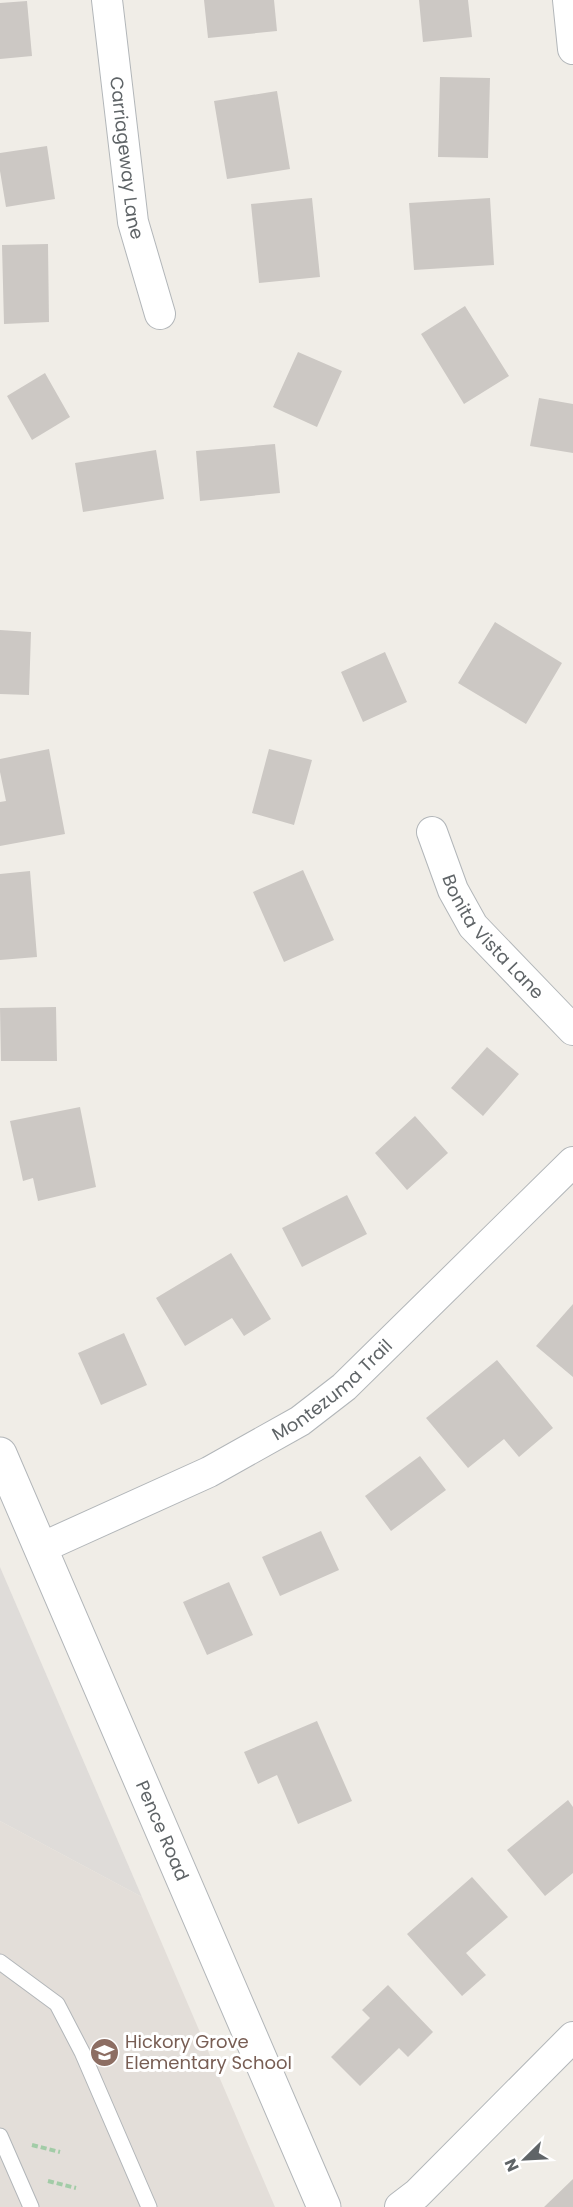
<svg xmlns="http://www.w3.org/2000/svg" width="573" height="2207" font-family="Poppins,sans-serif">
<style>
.industrial{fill:#dfdcd9}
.education{fill:#e3ded9}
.building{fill:#ccc8c4}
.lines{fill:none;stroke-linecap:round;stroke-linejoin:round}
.lane-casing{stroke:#b2b6b9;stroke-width:17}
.street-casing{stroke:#b2b6b9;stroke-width:32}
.secondary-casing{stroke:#b2b6b9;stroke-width:35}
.path{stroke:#a2cca7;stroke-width:4;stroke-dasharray:6 3;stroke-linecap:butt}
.lane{stroke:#fff;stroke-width:15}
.street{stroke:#fff;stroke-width:30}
.secondary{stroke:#fff;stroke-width:33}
.labels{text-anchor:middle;stroke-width:6;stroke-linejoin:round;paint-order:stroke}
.street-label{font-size:18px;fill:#5f6467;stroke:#fff}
.education-label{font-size:18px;fill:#785e54;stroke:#fff;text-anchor:start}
</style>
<rect width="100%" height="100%" fill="#f0ede7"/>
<path class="industrial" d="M0,1567L142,1897L0,1821Z"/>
<path class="education" d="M0,1821L142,1897L275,2207H0Z"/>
<path class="building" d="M204,0H274L277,31L208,38Z
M419,0H468L472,37L423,42Z
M27,1L32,56L0,59V3Z
M440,77L490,78L488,158L438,157Z
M277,91L290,169L227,179L214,101Z
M47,146L55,199L6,207L0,171V153Z
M312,198L320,277L259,283L251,204Z
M490,198L494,265L414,270L409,203Z
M48,244L49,322L4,324L2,245Z
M465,306L509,376L464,404L421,334Z
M298,352L342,371L317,427L273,407Z
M45,373L70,417L32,440L7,396Z
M539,398L573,404V453L530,446Z
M275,444L280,493L200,501L196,451Z
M156,450L164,499L83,512L75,463Z
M495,622L562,663L526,724L458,683Z
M0,630L31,632L29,695L0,694Z
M385,652L407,702L363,722L341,672Z
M49,749L65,834L0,846V802L6,801L0,772V759Z
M269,749L312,760L294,825L252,813Z
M303,870L334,940L284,962L253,892Z
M30,871L37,957L0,960V874Z
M56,1007L57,1061H1L0,1008Z
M487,1047L519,1074L483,1116L451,1088Z
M80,1107L96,1187L38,1201L33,1178L23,1181L10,1121Z
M415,1116L448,1153L407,1190L375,1153Z
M347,1195L367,1234L302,1267L282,1228Z
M231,1253L271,1319L244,1336L232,1318L185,1346L156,1298Z
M573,1304V1377L536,1346Z
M124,1333L147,1385L101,1405L78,1353Z
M497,1360L553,1428L519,1457L504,1439L468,1468L426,1418Z
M420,1456L446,1490L391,1531L365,1496Z
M321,1531L339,1570L280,1596L262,1557Z
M229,1582L253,1635L207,1655L183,1602Z
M317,1721L352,1801L298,1824L277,1775L258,1784L244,1752Z
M568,1800L573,1807V1873L545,1896L507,1850Z
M472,1877L508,1917L466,1953L486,1975L462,1996L407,1934Z
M388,1985L433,2032L408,2057L399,2048L360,2086L331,2057L370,2018L362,2010Z
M573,2179V2207H544Z"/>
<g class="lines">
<defs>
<path id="lane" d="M0,1962L57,2004L82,2052L149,2207
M0,2136L31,2207"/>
<g id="street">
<path id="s1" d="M107,0L133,222L160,314"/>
<path d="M568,0L573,49"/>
<path id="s2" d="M432,832L453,890L473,926L573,1030"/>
<path id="s3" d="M41,1548L209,1472L300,1421L344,1387L573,1162"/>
<path d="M400,2207L417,2194L573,2037"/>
</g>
<g id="secondary">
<path id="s4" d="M0,1454L324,2207"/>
</g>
</defs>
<use href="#lane" class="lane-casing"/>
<use href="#street" class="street-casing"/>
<use href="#secondary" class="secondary-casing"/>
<path class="path" d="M32,2145L60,2152
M48,2181L76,2188"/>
<use href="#lane" class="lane"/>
<use href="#street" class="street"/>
<use href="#secondary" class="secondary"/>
</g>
<defs>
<symbol id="school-disc" viewBox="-11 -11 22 22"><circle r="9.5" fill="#8d6e63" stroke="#fff"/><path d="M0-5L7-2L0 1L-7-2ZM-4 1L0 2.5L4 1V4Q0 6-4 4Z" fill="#fff"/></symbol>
</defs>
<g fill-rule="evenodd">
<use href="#school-disc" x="88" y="2036" width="33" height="33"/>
</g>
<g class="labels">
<g class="street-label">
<text dy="6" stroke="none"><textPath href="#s1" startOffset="159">Carriageway Lane</textPath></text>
<text dy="6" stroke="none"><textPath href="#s2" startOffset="123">Bonita Vista Lane</textPath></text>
<text dy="6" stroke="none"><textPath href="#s3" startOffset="333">Montezuma Trail</textPath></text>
<text dy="6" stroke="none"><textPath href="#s4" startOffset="410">Pence Road</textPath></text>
</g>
<g class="education-label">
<text x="125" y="2048">Hickory Grove<tspan x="125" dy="21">Elementary School</tspan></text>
</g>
</g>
<g transform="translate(525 2159) rotate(246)" stroke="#ffffff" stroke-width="4.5" paint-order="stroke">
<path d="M0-4.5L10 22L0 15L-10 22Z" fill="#5f6467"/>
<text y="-9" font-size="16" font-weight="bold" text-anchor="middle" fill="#5f6467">N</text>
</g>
</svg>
